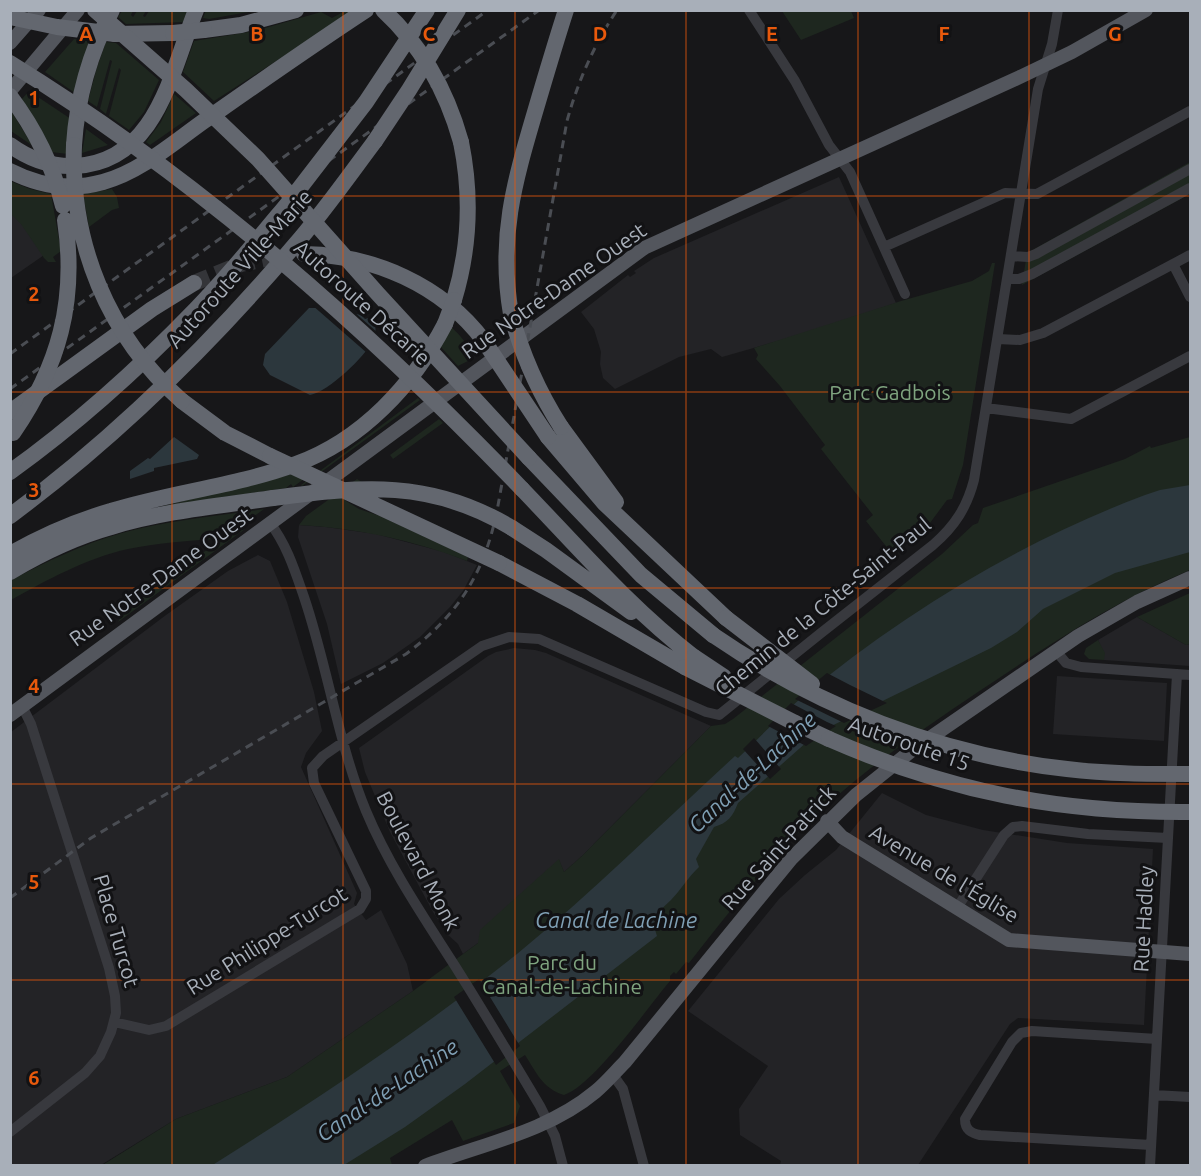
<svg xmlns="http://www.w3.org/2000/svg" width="1201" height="1176" font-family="Ubuntu,sans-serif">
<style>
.built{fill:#232326}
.green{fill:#1e271f}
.water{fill:#2c373d}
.pier{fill:#171719}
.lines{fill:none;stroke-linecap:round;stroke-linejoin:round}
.highway-tunnel{stroke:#343539;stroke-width:16;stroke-dasharray:16 8;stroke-linecap:butt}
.minor{stroke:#38393e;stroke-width:10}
.major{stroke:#53565d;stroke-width:14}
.highway{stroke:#63676f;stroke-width:16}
.rail{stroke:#4a4d53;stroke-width:3;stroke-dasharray:8 6;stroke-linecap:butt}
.highway-bridge{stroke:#63676f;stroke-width:16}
.grid{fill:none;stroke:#e8590c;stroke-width:1.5;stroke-opacity:0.55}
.labels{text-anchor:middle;stroke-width:6;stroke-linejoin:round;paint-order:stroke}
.street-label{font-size:21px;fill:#a8afb9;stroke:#121214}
.park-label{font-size:21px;fill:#7fa47f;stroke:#121214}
.water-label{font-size:22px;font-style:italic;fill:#7f9fb4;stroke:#121214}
.grid-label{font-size:20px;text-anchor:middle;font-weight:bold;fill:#e8590c;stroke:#121214;stroke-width:6;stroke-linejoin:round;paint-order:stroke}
</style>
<rect width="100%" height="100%" fill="#171719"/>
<path class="built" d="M839,177L896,303L802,334L722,357L711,349L679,357L615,389L603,378L600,364L601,352L594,329L581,312L628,275L630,277L636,273L634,271L654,258Z
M10,197L47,253L11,278H10Z
M299,525L326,527L376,534L444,552L477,565L463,591L450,607L420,637L383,663L341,684L327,624L298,537Z
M258,555L270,561L287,602L314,692L322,731L306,753L301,767L357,893L354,904L366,920L381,910L407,964L413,991L287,1077L176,1119L101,1165L11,1166V732L166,615L228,571Z
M1137,617L1186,645L1190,644V666L1104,660V653L1098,640Z
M514,648L535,650L546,653L711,726L582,856L564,872L559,860L478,943L463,954L458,944L447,934L433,912L390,832L365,772L359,748L488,656L496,652Z
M1057,676L1167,683L1164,741L1053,734Z
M882,793L926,815L983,830L1067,843L1153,849L1144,1025L1018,1018L1010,1024L918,1165H780L781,1161L740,1135L739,1109L768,1066L688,1011L779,899L805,875L836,850Z"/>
<path class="green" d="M206,10H254V11L209,19L203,18Z
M122,11H133L131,15L133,17L137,11H146L143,16L145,17L149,11H190L185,22L126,24L118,17Z
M345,11H354L214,101L183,72L194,41L255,31L321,12L332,18Z
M782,11H851L854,18L801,40Z
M74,39L92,41L75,93L45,72Z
M106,42L116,43L159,80L144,112L129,130L109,116L121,70L119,68L106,114L100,109L112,61L110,60L97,107L88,101L97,67Z
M29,91L71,119L68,154L51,152L21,100Z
M174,94L196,113L150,145L146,142L161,122Z
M11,111L33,146L11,131Z
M86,129L108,145L82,153Z
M1190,162V194L1022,285L1027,253Z
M10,181L30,189L51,194L61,251L53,257L56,262H48L44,258L21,224L11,214Z
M112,189L117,197L119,208L112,210L89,227L83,194Z
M992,263H995L963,465L952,499L947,500L927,527L893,555L866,521L873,515L821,449L825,445L780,386L756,359L758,355L754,348L901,301L972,281L989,271Z
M450,326C461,336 469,344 472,359L458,366L440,346Z
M418,398L420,400L302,486L301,485Z
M439,419L443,423L393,459L390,455Z
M1190,437V570C1114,601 1047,646 978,692C915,734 853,777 800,831C760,873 724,918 689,963L686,962L676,974L674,972L670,976V981C647,1008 594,1085 564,1095C543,1089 536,1072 525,1055L500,1071L520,1106L514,1123L463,1141L452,1120L390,1158L392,1165L101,1166L176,1119L287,1077L413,991L478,943L480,930L559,859L564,872L582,856L711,726L725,724L733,719L942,554L973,525L978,523L983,508L1125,459L1150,446L1151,448Z
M293,474L304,479L293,487L291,484L286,488L159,507Z
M357,479L362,482L343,496L346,501L359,509L380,516L468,557L467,561C413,540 357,528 299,525L306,516Z
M264,509L243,524L245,529L118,622L124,611L212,546L215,539C186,541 157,543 128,549C87,558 47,580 11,600V580C47,562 82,544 122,533C168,520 217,516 264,509Z
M1190,593V644L1186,645L1137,617Z
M1098,640L1105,653L1104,660L1089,659L1084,654L1086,648Z"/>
<path class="water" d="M309,308H325L361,315L365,319L372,317C376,324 377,332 373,340C366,356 328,392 310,395L270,375L263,365L265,354Z
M174,437L199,455L197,459L154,468V471L130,479V471L148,458L150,459Z
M1190,485V552L1115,573L1043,609L1017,632L991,648L817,733L738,803C733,816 728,823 714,827L696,859L699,867C688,877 681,890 671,900C658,913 650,915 657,936L465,1084L405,1127L344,1165L211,1166C316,1100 420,1031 517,954C593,892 663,822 735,756L738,758C759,738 779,717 801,698C903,613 1020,542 1145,495L1160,490Z"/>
<path class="pier" d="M312,305L353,311L378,333L372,348L367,353Z
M827,673L850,685L887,703L844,723L795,699Z
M791,703L827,722L836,726L806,746L768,726Z
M754,738L781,769L770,779L743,749Z
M479,979L520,1046L496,1065L454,997Z"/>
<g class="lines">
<path class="highway-tunnel" d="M194,283L241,264L285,255"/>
<path class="minor" d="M749,10L795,81L829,145L850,172L905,294
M884,247L1005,193L1037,194L1190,111
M1011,256L1028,257L1036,254L1190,169
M1173,264L1190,297
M1008,279H1019L1032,274L1190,188
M998,339L1020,340L1043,333L1190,255
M986,408L1071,419L1190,356
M270,523C287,545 295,571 304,597C328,668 338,743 366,811C389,866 423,916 455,966C484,1012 512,1059 540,1106L555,1136L563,1166
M1056,651L1066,663L1081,667L1190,675
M957,908L1004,835L1013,827L1022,826L1088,834L1168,838
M114,1022L149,1030L166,1026L360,909L366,899V891L314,783L312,768L323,756L482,646L509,637L539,639L706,712L719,715L821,633L933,545C955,526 967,507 974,480L1038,89L1052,44L1058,10
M613,1075L623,1089L644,1166
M1154,1095L1190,1097
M10,1132L85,1073L100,1056L111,1032L116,1013L115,996L109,968L31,724L22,706
M1151,1145L980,1135C971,1133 965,1130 965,1119L1012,1042L1021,1033L1032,1031L1157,1039
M1150,1166L1177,674"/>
<path class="major" d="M10,43L39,10
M10,91L78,10
M10,715L644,248L1022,76L1072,52L1146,10
M827,821L842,837L1009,940L1190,954
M425,1166C482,1144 547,1132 595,1092C606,1083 615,1072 625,1062L791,859L856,795L911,751L1078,636L1137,602L1190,578"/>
<path class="highway" d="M204,30L241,25L296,10
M115,34L173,33
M10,145C29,159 51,167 75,166C157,162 171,72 196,10
M74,145C77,97 90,53 112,10
M10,171C39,186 71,191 103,182C140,172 173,143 204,121C257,84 311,46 366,10
M304,254C373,255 442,285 484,341
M454,300C470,247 472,196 461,142
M511,314C498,239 514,183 535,112C545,78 555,44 566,10
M182,401L225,433L270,456
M10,412L152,309L194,283
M561,427L616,502
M548,437L605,504L726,618
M529,458L641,575L713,635
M10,472C77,424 139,368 196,309C229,275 259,238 289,202
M522,489C577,546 631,609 694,657
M10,516C115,438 209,346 294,246C323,213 348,177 375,141
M512,528L546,550L631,612
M10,554C42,536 76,521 111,511C172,492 236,486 296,464C362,440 413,385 445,324
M499,563L577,604L685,667
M10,572C42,553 75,537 111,527C163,511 219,506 273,498
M795,723L829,739"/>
<path class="rail" d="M10,354L488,10
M10,389L538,11
M10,898L91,838L406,654C458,615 484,574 497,511L567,121C578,81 594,45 617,10"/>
<path class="highway-bridge" d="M95,10L186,90L258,159L378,294L529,458
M383,10C422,46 447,92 461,142
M10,17L57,27L115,34
M173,33L204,30
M10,63C200,180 368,329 522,489
M10,96C35,129 53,166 63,206
M375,141L409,90L458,10
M74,145C70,243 108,336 182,401
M289,202L366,102L427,10
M511,314C522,355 538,391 561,427
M445,324L454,300
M484,341L548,437
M13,433C59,366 77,301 65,220
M270,456L499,563
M273,498C362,486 431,479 512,528
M726,618L812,684
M713,635C818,707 940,755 1067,769C1108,774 1149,774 1190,774
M694,657L724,677
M685,667L795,723
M829,739C950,792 1059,813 1190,812"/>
</g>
<path class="grid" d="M172,10V1166M343,10V1166M515,10V1166M686,10V1166M858,10V1166M1029,10V1166M10,196H1190M10,392H1190M10,588H1190M10,784H1190M10,980H1190"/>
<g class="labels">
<g class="street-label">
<text transform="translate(240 269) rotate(-48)" y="7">Autoroute Ville-Marie</text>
<text transform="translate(554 291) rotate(-35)" y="7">Rue Notre-Dame Ouest</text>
<text transform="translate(362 303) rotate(42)" y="7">Autoroute Décarie</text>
<text transform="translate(161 577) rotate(-36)" y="7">Rue Notre-Dame Ouest</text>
<text transform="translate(823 607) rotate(-39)" y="7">Chemin de la Côte-Saint-Paul</text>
<text transform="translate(909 744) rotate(19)" y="7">Autoroute 15</text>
<text transform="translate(779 848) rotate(-48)" y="7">Rue Saint-Patrick</text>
<text transform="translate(418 861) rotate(62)" y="7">Boulevard Monk</text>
<text transform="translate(944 874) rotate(31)" y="7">Avenue de l'Église</text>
<text transform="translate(1144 919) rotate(-87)" y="7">Rue Hadley</text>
<text transform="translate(116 931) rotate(74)" y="7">Place Turcot</text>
<text transform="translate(267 941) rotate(-32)" y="7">Rue Philippe-Turcot</text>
</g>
<g class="park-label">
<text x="890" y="400">Parc Gadbois</text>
<text x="562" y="970">Parc du<tspan x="562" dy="24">Canal-de-Lachine</tspan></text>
</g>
<g class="water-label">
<text transform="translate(752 772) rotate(-43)" y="8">Canal-de-Lachine</text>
<text x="616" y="928">Canal de Lachine</text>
<text transform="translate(387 1090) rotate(-34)" y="8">Canal-de-Lachine</text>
</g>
</g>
<g class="grid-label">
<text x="86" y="41">A</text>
<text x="257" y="41">B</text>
<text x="429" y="41">C</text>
<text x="600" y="41">D</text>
<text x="772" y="41">E</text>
<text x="944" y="41">F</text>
<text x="1115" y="41">G</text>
<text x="34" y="105">1</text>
<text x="34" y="301">2</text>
<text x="34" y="497">3</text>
<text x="34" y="693">4</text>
<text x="34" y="889">5</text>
<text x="34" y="1085">6</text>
</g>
<rect width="1201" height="1176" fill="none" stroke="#a8afb9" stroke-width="24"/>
</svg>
